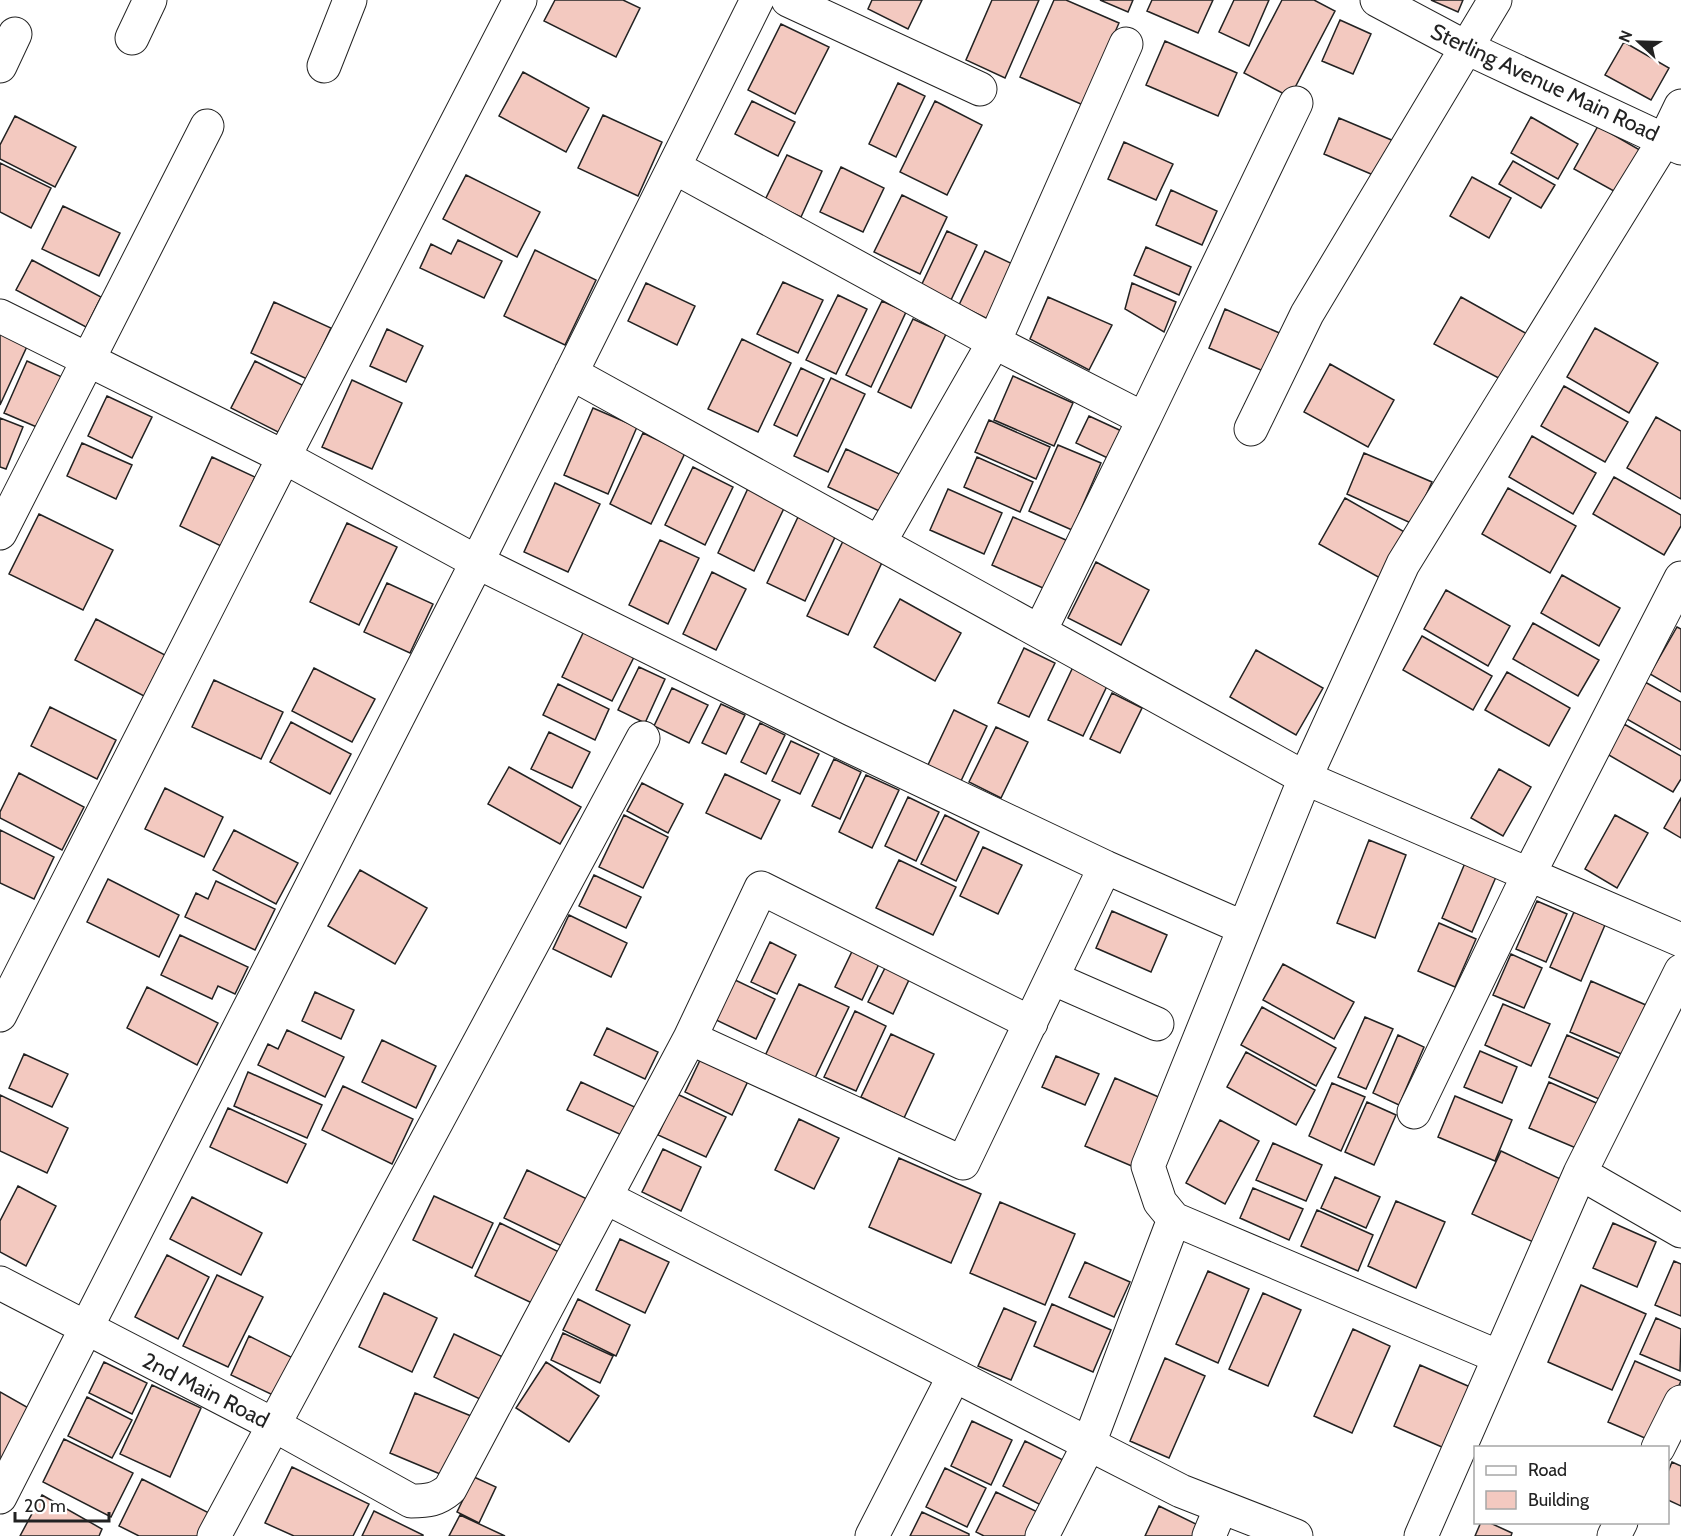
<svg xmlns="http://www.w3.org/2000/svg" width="1681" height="1536" font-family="Cabin,sans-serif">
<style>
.building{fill:#f3c9c0;stroke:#222;stroke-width:1.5}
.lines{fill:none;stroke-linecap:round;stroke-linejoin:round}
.minor-casing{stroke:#222;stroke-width:35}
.minor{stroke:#fff;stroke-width:33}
.labels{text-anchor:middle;stroke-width:4.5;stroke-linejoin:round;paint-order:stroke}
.street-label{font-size:22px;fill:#222;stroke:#fff}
</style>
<rect width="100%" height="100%" fill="#fff"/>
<path class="building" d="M555,0H623L640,8L616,57L544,21Z
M872,0H922L908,29L868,9Z
M992,0H1039L1005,78L966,60Z
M1054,0H1066L1119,23L1083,105L1020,77Z
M1100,0H1133L1128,12Z
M1152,0H1213L1198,33L1147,11Z
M1234,0H1269L1249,46L1219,32Z
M1282,0H1314L1335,11L1290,97L1244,73Z
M1431,0H1463L1458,12Z
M1340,20L1371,34L1353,74L1322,61Z
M781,24L829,47L795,114L748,90Z
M1165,41L1237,73L1218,116L1146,85Z
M1624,42L1669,68L1651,100L1605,75Z
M523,72L589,108L566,152L499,116Z
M898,83L925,96L896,157L869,144Z
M752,101L795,122L778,156L735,134Z
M935,101L982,125L947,195L900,172Z
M603,115L662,142L638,196L578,168Z
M15,116L76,147L55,187L0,159V145Z
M1531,117L1578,144L1558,179L1511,153Z
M1339,118L1401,144L1385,180L1324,154Z
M1598,126L1645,153L1621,195L1574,169Z
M1124,142L1173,164L1156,200L1108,179Z
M787,155L822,171L801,217L765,200Z
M1513,161L1555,185L1541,208L1499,184Z
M0,163L51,188L31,228L0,212Z
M841,167L884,188L863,232L820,212Z
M466,175L540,212L517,257L443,219Z
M1472,177L1511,198L1489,238L1450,216Z
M1171,190L1217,211L1202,245L1156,225Z
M902,195L947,217L920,274L874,252Z
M63,206L120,233L99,276L42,249Z
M947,231L977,245L951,300L921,286Z
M458,240L502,261L484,298L420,268L431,244L451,254Z
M1146,247L1191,267L1179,295L1134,275Z
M535,250L596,280L565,345L504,316Z
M985,251L1017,266L992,321L959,305Z
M32,260L101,297L86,327L16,290Z
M783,282L823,300L798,353L757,334Z
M646,283L695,306L677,345L628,321Z
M1132,283L1176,302L1164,332L1125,309Z
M838,295L867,309L836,374L806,360Z
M1048,297L1112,325L1089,370L1030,339Z
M1461,297L1536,339L1510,384L1434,344Z
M882,301L906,312L871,387L846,375Z
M274,302L331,328L307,379L251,353Z
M1225,309L1284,335L1268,373L1209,348Z
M913,319L946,334L911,408L878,392Z
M1595,328L1658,363L1629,413L1567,377Z
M0,329L29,342L0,405Z
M387,329L423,346L406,382L370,366Z
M742,339L791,363L758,432L708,409Z
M27,361L62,377L39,428L4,413Z
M255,361L306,387L282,434L231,408Z
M1330,364L1394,400L1368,447L1304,412Z
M801,368L824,379L797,436L774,425Z
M1013,376L1073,403L1054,446L994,420Z
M831,378L865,394L828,472L794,456Z
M352,380L402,403L372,469L322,447Z
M1564,386L1628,422L1605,462L1541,426Z
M107,396L152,417L132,458L88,436Z
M593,408L637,427L608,494L564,475Z
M1089,416L1128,434L1116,462L1076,443Z
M1656,417L1681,431V499L1627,468Z
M0,418L23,427L6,469L0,467Z
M989,420L1050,447L1036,479L975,452Z
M643,433L685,453L651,524L610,504Z
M1532,436L1596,473L1573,514L1509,477Z
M82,443L132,465L116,499L67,476Z
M1058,445L1101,463L1072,530L1029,511Z
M846,449L908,478L890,516L828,487Z
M1364,453L1432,482L1413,524L1347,494Z
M212,457L255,477L223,547L180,526Z
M977,457L1033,482L1020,512L964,487Z
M693,467L733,487L705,545L665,525Z
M1614,477L1681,515V526L1664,555L1593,514Z
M555,483L600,504L568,572L524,552Z
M750,484L787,502L754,571L718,553Z
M1508,488L1576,526L1550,573L1482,534Z
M948,489L1002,513L984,554L930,530Z
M1345,498L1415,538L1389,583L1319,544Z
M39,514L113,550L83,610L9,574Z
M798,517L836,535L805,601L767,583Z
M1013,517L1075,544L1054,593L992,565Z
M347,523L397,547L359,625L310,602Z
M845,537L885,556L848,635L807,616Z
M660,540L699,558L668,624L629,605Z
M1096,562L1149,590L1121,645L1068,618Z
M712,572L746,589L716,650L683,634Z
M1562,575L1620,608L1599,646L1541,613Z
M387,583L433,604L410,653L364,632Z
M1446,590L1510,626L1488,666L1424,629Z
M900,599L961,633L935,681L874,647Z
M96,619L165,655L144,696L75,660Z
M1533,623L1599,660L1578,696L1513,659Z
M1677,627L1681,629V692L1650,674Z
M585,629L636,653L612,701L562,677Z
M1422,636L1492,676L1473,710L1403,670Z
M1024,648L1055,663L1029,717L998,703Z
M1256,650L1323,688L1296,735L1230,697Z
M639,667L665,679L645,723L618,710Z
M1073,667L1108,684L1083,736L1048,720Z
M314,668L375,699L352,742L292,711Z
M1507,672L1570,708L1549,746L1485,710Z
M214,680L283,712L261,759L192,727Z
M1645,682L1681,702V750L1625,718Z
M558,684L609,709L595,740L543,715Z
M672,688L708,705L689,743L654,726Z
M1112,693L1142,708L1120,753L1090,739Z
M721,704L745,715L726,754L702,743Z
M50,707L116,740L97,779L31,746Z
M954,710L987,726L960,783L927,767Z
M291,722L351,754L330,794L270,762Z
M760,723L785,735L766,774L741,762Z
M1624,724L1681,756V779L1673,792L1607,754Z
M996,727L1028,742L1001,798L969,782Z
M549,732L590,752L572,788L531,769Z
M791,741L819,754L800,794L772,781Z
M834,759L861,772L840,819L812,806Z
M509,767L581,807L560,844L488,804Z
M1499,769L1531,787L1503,836L1471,818Z
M19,773L84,807L62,850L0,818V812Z
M725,774L780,800L761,839L706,813Z
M866,775L899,790L872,848L839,832Z
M642,783L683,804L668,833L627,811Z
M165,788L223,817L204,857L145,829Z
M908,797L939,812L916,861L885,846Z
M1681,798V838L1664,828Z
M624,815L668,837L643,888L599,867Z
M945,815L979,832L956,881L921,864Z
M1615,815L1648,833L1617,888L1585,869Z
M0,830L54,857L34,899L0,883Z
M234,830L298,863L276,904L213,870Z
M1369,840L1406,855L1375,938L1337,923Z
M983,847L1022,865L998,914L960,896Z
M899,860L956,887L933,935L876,908Z
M1465,863L1496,877L1472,932L1442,918Z
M360,870L427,908L395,964L328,926Z
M594,875L641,897L626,928L579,906Z
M108,879L179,915L159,957L87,922Z
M216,881L275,909L255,950L185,917L196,893L208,899Z
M1537,901L1567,914L1546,962L1516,949Z
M1112,911L1167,935L1151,972L1096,948Z
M1574,912L1605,925L1581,981L1550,967Z
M569,915L627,943L611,977L553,949Z
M1439,923L1476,939L1455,987L1418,971Z
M180,935L248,967L235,994L218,986L212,999L161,975Z
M858,939L885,951L862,1000L835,987Z
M770,942L796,955L777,994L751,982Z
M1511,954L1542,968L1524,1008L1493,995Z
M891,956L915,967L893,1014L868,1002Z
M1283,964L1354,1002L1334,1039L1263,1000Z
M733,979L775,999L756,1039L714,1019Z
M1591,981L1655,1009L1633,1059L1570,1032Z
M799,984L849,1007L813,1082L764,1058Z
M147,987L218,1023L197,1065L127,1028Z
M315,992L354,1010L341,1039L302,1021Z
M1503,1004L1550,1024L1531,1066L1485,1045Z
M1262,1007L1336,1048L1316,1086L1241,1045Z
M855,1011L886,1026L856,1091L824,1077Z
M1365,1017L1393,1029L1366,1089L1338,1077Z
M607,1028L658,1052L645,1079L594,1055Z
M287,1030L344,1057L325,1097L258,1065L268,1044L278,1049Z
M891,1034L934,1054L904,1118L861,1097Z
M1398,1035L1424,1047L1399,1105L1373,1093Z
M1567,1035L1626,1061L1608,1103L1549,1077Z
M382,1040L436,1066L416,1108L362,1082Z
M1480,1051L1517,1067L1502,1103L1464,1087Z
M1246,1052L1315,1090L1296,1125L1227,1087Z
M24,1054L68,1074L52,1107L9,1088Z
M702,1056L749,1079L732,1115L685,1092Z
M1056,1056L1099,1074L1085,1105L1042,1087Z
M248,1072L322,1105L307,1138L234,1106Z
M1115,1078L1170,1102L1141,1170L1085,1146Z
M581,1082L639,1109L626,1137L567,1110Z
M1549,1082L1603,1106L1583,1151L1529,1128Z
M1332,1083L1365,1097L1341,1151L1309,1136Z
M343,1086L413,1119L392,1164L322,1130Z
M677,1094L726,1117L706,1157L658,1135Z
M0,1095L68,1128L47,1173L0,1151Z
M1455,1096L1512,1120L1495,1161L1438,1137Z
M1367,1102L1396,1115L1374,1165L1345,1152Z
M228,1108L306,1144L287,1183L210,1147Z
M799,1119L839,1138L814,1189L775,1170Z
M1220,1120L1259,1141L1225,1204L1186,1183Z
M1273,1143L1322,1165L1306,1201L1256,1180Z
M663,1149L701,1167L681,1211L642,1192Z
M1501,1151L1569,1183L1540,1245L1472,1214Z
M899,1158L981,1194L951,1263L869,1227Z
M527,1170L587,1199L564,1247L504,1218Z
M1335,1177L1380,1197L1366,1228L1321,1208Z
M18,1186L56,1206L26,1266L0,1252V1221Z
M1253,1188L1303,1209L1289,1240L1240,1218Z
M434,1196L493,1223L472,1268L413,1240Z
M192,1197L262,1233L241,1275L170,1239Z
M1396,1201L1445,1222L1416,1288L1368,1266Z
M1000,1202L1075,1234L1045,1305L970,1273Z
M1317,1210L1373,1235L1358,1271L1301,1246Z
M500,1223L559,1252L534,1304L475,1276Z
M1613,1223L1656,1242L1637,1287L1593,1268Z
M620,1239L669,1262L645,1313L596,1290Z
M167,1255L209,1277L178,1339L135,1317Z
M1674,1261L1681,1264V1316L1655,1305Z
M1085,1262L1130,1282L1114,1317L1069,1297Z
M1208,1271L1249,1289L1218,1363L1176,1344Z
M217,1275L263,1297L228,1367L183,1346Z
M1581,1285L1646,1314L1612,1390L1548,1362Z
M384,1293L437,1318L412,1372L359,1347Z
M1263,1293L1301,1310L1268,1386L1229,1369Z
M578,1299L630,1325L616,1356L563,1330Z
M1052,1304L1111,1330L1093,1372L1034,1346Z
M1004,1308L1036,1322L1011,1380L978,1366Z
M1656,1318L1681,1329L1680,1371L1640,1354Z
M1353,1329L1390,1346L1352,1433L1314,1416Z
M563,1333L613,1356L600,1383L551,1360Z
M454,1334L505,1358L484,1401L434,1377Z
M249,1336L293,1358L275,1396L231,1375Z
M1165,1358L1205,1376L1169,1458L1130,1441Z
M1635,1361L1681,1381L1654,1442L1608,1422Z
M104,1362L147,1383L132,1414L89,1393Z
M546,1362L599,1396L569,1442L516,1408Z
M1420,1365L1477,1390L1451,1451L1394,1426Z
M152,1385L201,1408L170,1477L120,1454Z
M0,1392L32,1410L0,1463Z
M415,1393L476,1418L452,1479L390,1453Z
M87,1397L132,1420L112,1458L68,1436Z
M972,1421L1012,1440L991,1485L951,1466Z
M64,1439L133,1473L111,1517L43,1482Z
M1025,1441L1063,1460L1041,1505L1003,1486Z
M1672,1462L1681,1466V1506L1668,1500V1472Z
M292,1467L369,1504L353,1536H294L265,1523Z
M945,1468L986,1488L967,1527L926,1507Z
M474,1477L496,1487L479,1523L457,1512Z
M142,1479L211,1514L200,1536H139L119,1526Z
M996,1492L1048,1517L1039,1536H984L976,1532Z
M42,1495L102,1529L99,1536H20Z
M1159,1506L1198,1525L1193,1536H1145Z
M374,1511L423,1535V1536H362Z
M922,1512L969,1534V1536H910Z
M460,1515L505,1536H449Z
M1481,1522H1488L1512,1533L1511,1536H1475Z"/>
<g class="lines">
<defs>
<path id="minor" d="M788,0L980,89
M1377,0L1467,48L1681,148
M132,38L150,0
M0,66L15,34
M324,66L350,0
M674,167L994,342L1144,419L1296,103
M0,316L284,457L477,562L837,740L1105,867L1244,928
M571,373L1305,778L1681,940
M1251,429L1307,314L1495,0
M0,533L207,126
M879,543L994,342L1126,44
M1040,631L1144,419
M1052,978L1157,1024
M0,1015L284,457L520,0
M690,1038L963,1163L1105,867
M1414,1112L1528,876L1681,578
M1580,1173L1681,1231
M607,1198L1181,1491L1296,1536
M1174,1219L1499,1357
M0,1283L274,1425L411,1501C428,1501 437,1500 450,1489L690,1038L761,888L1031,1023
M1658,1448L1681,1402
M0,1497L477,562L757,0
M214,1536L643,738
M872,1536L954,1376
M1042,1536L1088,1446L1174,1219L1160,1202L1148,1166L1305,778L1403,564L1665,139L1681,106
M1209,1536L1221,1507
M1421,1536L1580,1173L1681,971
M1614,1536L1621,1522"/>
</defs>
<use href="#minor" class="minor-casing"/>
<use href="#minor" class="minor"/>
</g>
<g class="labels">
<g class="street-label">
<text transform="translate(1545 82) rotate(25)" y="8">Sterling Avenue Main Road</text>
<text transform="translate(206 1390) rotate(27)" y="8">2nd Main Road</text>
</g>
</g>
<rect x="1474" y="1446" width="195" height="78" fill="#ffffff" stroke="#a7a7a7" stroke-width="1.5"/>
<rect x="1486" y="1466" width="30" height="9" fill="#ffffff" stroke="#a7a7a7" stroke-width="1.5"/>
<text x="1528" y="1476" font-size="18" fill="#222222">Road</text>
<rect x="1486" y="1491" width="30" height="18" fill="#f3c9c0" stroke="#a7a7a7" stroke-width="1.5"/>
<text x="1528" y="1506" font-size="18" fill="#222222">Building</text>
<g transform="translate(1639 42) rotate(292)" stroke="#ffffff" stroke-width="4.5" paint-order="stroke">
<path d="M0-4.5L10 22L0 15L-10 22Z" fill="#222222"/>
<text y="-9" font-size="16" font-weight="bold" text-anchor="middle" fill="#222222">N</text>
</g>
<path d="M15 1512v9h94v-9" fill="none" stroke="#222222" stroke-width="3"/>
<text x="24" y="1512" font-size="18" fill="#222222" stroke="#ffffff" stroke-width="4.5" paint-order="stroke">20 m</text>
</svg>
